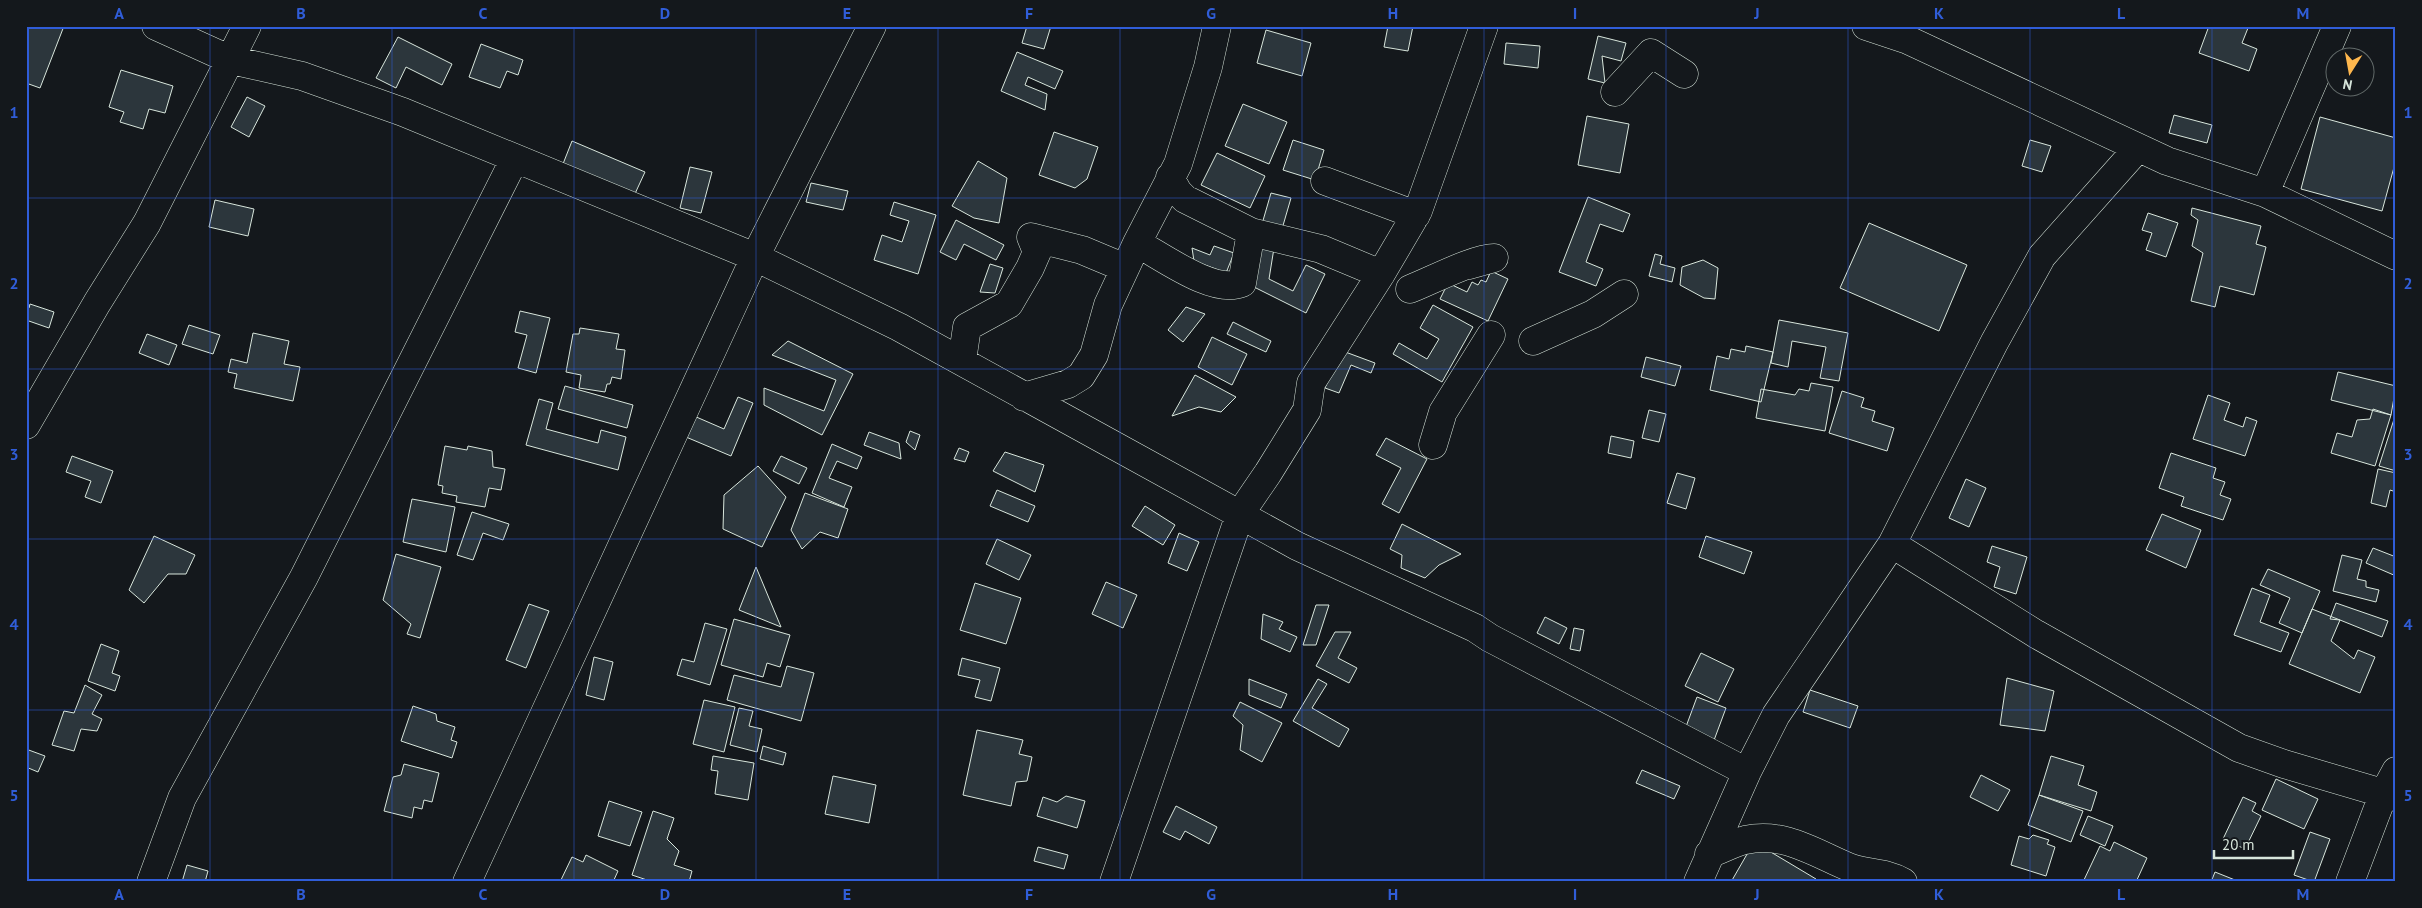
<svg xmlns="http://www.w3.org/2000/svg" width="2422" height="908" font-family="'PT Sans',sans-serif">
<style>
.building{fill:#2c363c;stroke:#d8e6dc}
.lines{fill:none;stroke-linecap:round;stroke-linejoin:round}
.minor-casing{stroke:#d8e6dc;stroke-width:29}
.minor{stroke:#14181c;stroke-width:28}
.grid{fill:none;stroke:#305dd8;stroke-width:1;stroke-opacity:0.55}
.neatline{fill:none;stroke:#305dd8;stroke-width:2}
.grid-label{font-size:16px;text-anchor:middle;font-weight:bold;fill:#305dd8}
</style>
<rect width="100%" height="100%" fill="#14181c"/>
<path class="building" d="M26,26H64L40,88L26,83Z
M1027,26H1051L1044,49L1022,43Z
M1388,26H1413L1408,51L1384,47Z
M2209,26L2248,28L2242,43L2257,49L2249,71L2199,53Z
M1266,30L1311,43L1302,76L1257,63Z
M1598,36L1626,43L1621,61L1602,56L1605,83L1588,79Z
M398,37L452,64L442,85L406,67L396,88L376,78Z
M1506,43L1540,46L1538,68L1504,64Z
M481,44L523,60L518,75L507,71L500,88L469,77Z
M1017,52L1063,71L1055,89L1028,77L1025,85L1047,94L1045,110L1001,91Z
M121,70L173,86L165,113L149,109L143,129L120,122L124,112L109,107Z
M247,97L265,106L249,137L231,127Z
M1243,104L1287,122L1269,164L1225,146Z
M2174,115L2212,125L2207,143L2169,133Z
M1587,116L1629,124L1620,173L1578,165Z
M2320,117L2396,138V160L2382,211L2301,189Z
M1054,132L1098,147L1087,179L1075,188L1039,175Z
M1293,140L1324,150L1315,180L1283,170Z
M2030,140L2051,146L2042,172L2022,166Z
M572,141L645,172L633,198L561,169Z
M1217,153L1265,176L1250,208L1201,185Z
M978,161L1007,178L999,223L974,218L952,206Z
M690,167L712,172L701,213L680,208Z
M811,183L848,191L843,210L806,202Z
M1271,193L1291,198L1282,229L1262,224Z
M1588,197L1630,214L1623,232L1600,224L1586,262L1603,269L1596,286L1559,272Z
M215,200L254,209L248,236L209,227Z
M894,202L936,215L918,274L874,260L882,235L902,242L909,221L890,215Z
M2192,208L2261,226L2256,244L2266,247L2254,295L2220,286L2215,307L2191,301L2203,253L2192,246L2198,220L2191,215Z
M2148,213L2178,223L2166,257L2146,250L2152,233L2142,230Z
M956,220L1004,245L996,260L964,244L956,260L940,252Z
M1869,223L1967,265L1939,331L1840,288Z
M1259,245L1274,248L1269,279L1293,291L1306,265L1325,274L1306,313L1252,286Z
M1214,246L1234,253L1226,273L1194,261L1192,248L1210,255Z
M1655,254L1662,256L1660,264L1675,268L1672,282L1649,276Z
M1703,260L1718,268L1715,299L1704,298L1680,285L1682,267Z
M990,264L1003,268L995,293L980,292Z
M1491,271L1508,279L1488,321L1440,299L1448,283L1467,292L1472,282L1478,285L1481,280L1486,282Z
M30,304L54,312L49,328L26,320V307L29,308Z
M1433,305L1473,327L1442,382L1393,354L1399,343L1427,359L1439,339L1420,328Z
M1186,307L1205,314L1183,342L1168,330Z
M520,311L550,318L536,373L518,368L527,335L515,332Z
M1779,320L1848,333L1839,381L1820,378L1826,347L1792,341L1788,367L1771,363Z
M1233,322L1271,341L1266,352L1227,334Z
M189,325L220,335L213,354L182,344Z
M580,328L619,334L616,349L625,350L621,379L612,377L610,384H607L605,392L579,388L581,375L566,372L573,334H579Z
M253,333L289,341L284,364L300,367L293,401L234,388L237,374L228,372L231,359L247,363Z
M147,334L177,345L169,365L139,353Z
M1212,337L1247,354L1232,385L1198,367Z
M788,341L853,374L822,435L764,405V388L824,411L836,380L772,355Z
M1746,346L1773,352L1761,402L1710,390L1717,356L1729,359L1731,349L1745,352Z
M1340,350L1375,363L1371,373L1351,365L1339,393L1325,388Z
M1646,357L1681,366L1675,386L1641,377Z
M2338,372L2396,386L2391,415L2331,400Z
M1195,375L1236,397L1221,412L1199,407L1172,416Z
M1811,383L1833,387L1825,431L1756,418L1761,389L1795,395L1799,389L1809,391Z
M565,386L633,405L627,428L558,409Z
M1842,391L1864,398L1861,407L1875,411L1872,421L1894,428L1887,451L1829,433Z
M2208,395L2230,403L2224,420L2243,427L2246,417L2257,421L2245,456L2193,439Z
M738,397L753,403L731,456L686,437L694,416L724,429Z
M539,399L553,403L546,429L598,443L601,430L626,437L618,470L526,445Z
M2373,409L2391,415L2375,466L2331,453L2337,433L2352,437L2357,420L2370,419Z
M1649,410L1666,414L1659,442L1642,438Z
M2396,413V471L2379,466Z
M910,431L920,435L915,450L906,442Z
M869,432L899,443L901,459L864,445Z
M1611,436L1634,441L1631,458L1608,453Z
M1386,438L1427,459L1399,513L1382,504L1401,468L1376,455Z
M832,444L862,457L857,469L837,461L829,478L852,487L844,507L812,493Z
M445,446L467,450L468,446L492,451L493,467L505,469L501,490L489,488L485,507L456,502L457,496L442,493L443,486L438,485Z
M959,448L969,452L965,462L954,459Z
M1005,452L1044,465L1035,492L993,471Z
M2171,453L2216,468L2213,478L2225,482L2220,495L2231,499L2223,520L2181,506L2184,497L2159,488Z
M72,456L113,471L101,503L85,497L91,481L66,472Z
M781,456L807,468L799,484L773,471Z
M758,466L786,497L762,547L723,529L724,495Z
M2378,469L2396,473V492L2390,490L2386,507L2371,503Z
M1677,473L1695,478L1686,509L1667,503Z
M1966,479L1986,488L1969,527L1949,518Z
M997,490L1035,506L1028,522L990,506Z
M805,493L848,509L838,538L820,532L802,549L791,530Z
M412,499L455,507L446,552L403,542Z
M1145,506L1175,525L1163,545L1132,526Z
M472,512L509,524L503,540L483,533L473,560L457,555Z
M2162,514L2201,530L2186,568L2146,550Z
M1402,524L1461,554L1439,565L1425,578L1401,568L1402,555L1390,549Z
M1179,533L1199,542L1187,571L1168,563Z
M154,536L195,555L186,574H168L144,603L129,590Z
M1706,536L1752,552L1744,574L1699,557Z
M997,539L1031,555L1019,580L986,564Z
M1992,546L2027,557L2016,594L1994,587L2000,567L1987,562Z
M2373,548L2396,557V576L2366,563Z
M396,554L441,567L420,638L407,634L411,624L383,600Z
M2342,555L2362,560L2357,579L2366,581V587L2379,590L2376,602L2333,591Z
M756,567L781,627L739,610Z
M2268,569L2320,591L2302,633L2279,623L2290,598L2260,585Z
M1106,582L1137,595L1123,628L1092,614Z
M975,583L1021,598L1006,644L960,630Z
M2252,588L2270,595L2260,622L2289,633L2281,652L2234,635Z
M2336,603L2388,621L2382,637L2340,620L2330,619Z
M529,604L549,611L526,668L506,660Z
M1316,605H1329L1316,645H1303Z
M2312,609L2340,620L2331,641L2354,659L2358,650L2375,657L2360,693L2289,664Z
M1263,614L1283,622L1279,629L1297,637L1290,652L1261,639Z
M1545,617L1567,628L1559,644L1537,633Z
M734,619L790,635L780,667L767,663L763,677L721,665Z
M705,623L727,629L710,685L677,675L682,659L694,662Z
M1574,628L1584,630L1580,651L1570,649Z
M1335,632H1351L1338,658L1357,668L1349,683L1316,666Z
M101,644L119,651L112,673L120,676L115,691L88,681Z
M1701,653L1734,669L1718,702L1685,686Z
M594,657L613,662L604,700L586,695Z
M962,658L1000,668L991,701L975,697L980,680L958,675Z
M787,666L814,673L801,721L727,700L734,675L781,687Z
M2007,678L2054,691L2045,731L2000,725Z
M1249,679L1287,694L1281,708L1249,695Z
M1318,679L1327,684L1312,708L1349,729L1339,747L1293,721Z
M85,685L102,695L92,714L102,719L97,731L81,729L74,751L52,745L64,711L74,713Z
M1810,690L1858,706L1850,728L1803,712Z
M1697,697L1726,708L1713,743L1684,732Z
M704,700L735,707L724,752L693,744Z
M1240,702L1282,723L1262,762L1240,750L1243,725L1233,716Z
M413,706L436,714L437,721L455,727L451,740L457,742L452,758L401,741Z
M739,708L753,711L749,726L762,729L757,752L730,745Z
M977,730L1023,740L1019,754L1032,757L1027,781L1016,782L1011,806L963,795Z
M763,746L786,753L783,765L760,759Z
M26,749L45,756L38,772L26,767Z
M713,756L754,763L748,800L715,794L718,771L711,770Z
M2051,756L2084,766L2078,785L2097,792L2091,811L2039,795Z
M404,764L439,773L432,802L424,800L422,809L414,807L412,818L384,811L393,777L401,775Z
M1642,770L1680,786L1674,799L1636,783Z
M1981,775L2010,790L1998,811L1970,797Z
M833,776L876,785L869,823L825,814Z
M2276,779L2318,799L2304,829L2262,810Z
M2039,795L2083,811L2071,842L2028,825Z
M1066,796L1085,801L1077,828L1037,816L1043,797L1057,802Z
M2243,797L2256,803L2252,811L2261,816L2245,849L2223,839Z
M609,801L642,812L630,846L598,836Z
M1176,806L1217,827L1209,844L1185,831L1180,840L1163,832Z
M653,811L674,818L667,839L679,851L674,865L692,871L689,882H653L632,875Z
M2088,816L2113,826L2105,846L2080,835Z
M2310,832L2330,839L2314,882L2294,875Z
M2033,835L2049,840L2047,844L2055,847L2046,876L2011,865L2019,836L2029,839Z
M1754,842L1816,879L1814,882H1731Z
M2114,842L2147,858L2136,882H2083L2100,846L2110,851Z
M1038,847L1068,855L1064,869L1034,861Z
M586,855L618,871L613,882H560L572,857L583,862Z
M187,865L208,871L205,882H182Z
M2215,872L2240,882H2211Z"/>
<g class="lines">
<defs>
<path id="minor" d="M156,26L231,60L302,76L403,112L755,257L899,327L1297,546L1475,628L1490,638L1747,772
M1866,26L1908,40L2167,161L2265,193L2396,256
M1615,92L1651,53L1684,74
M1170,177L1178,192L1185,199L1251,232L1321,249L1381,274
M1325,181L1416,215
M2265,193L2337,26
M1137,243C1163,257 1214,295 1242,283L1251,232
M1410,289C1431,281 1474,258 1494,258L1469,265
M1533,341L1593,314L1624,294
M962,361L967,327L1009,304L1030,268L1037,252L1031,237L1082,250L1125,268
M1024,397L1068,384L1081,376L1094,355L1108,305L1137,243L1178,164L1208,67L1217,26
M26,425L97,303L147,223L247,26
M1433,445L1443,412L1491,335
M1892,544L2036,634L2239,748L2284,764L2396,797
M1709,854C1721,850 1733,843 1745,840C1785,831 1816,854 1851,868C1868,874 1886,872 1903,882
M151,882L182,798L304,577L515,158
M467,882L755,257L872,26
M1114,882L1240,514L1268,473L1307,410L1311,383L1381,274L1418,211L1484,26
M1698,882L1747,772L1776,715L1892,544L1994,343L2042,256L2138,148
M2350,882L2383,795L2396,771"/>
</defs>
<use href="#minor" class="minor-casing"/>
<use href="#minor" class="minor"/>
</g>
<path class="grid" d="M210,26V882M392,26V882M574,26V882M756,26V882M938,26V882M1120,26V882M1302,26V882M1484,26V882M1666,26V882M1848,26V882M2030,26V882M2212,26V882M26,198H2396M26,369H2396M26,539H2396M26,710H2396"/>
<rect width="2422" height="908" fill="none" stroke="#14181c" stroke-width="55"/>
<g transform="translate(2350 72) rotate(191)"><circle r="24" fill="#14181c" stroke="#626a69"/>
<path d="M0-4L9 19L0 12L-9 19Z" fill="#ffb74d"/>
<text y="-8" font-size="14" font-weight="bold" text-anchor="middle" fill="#d8e6dc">N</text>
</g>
<path d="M2214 850v8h79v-8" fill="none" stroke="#d8e6dc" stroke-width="2.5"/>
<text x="2222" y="850" font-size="15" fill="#d8e6dc" stroke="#14181c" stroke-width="4" paint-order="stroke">20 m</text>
<rect x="28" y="28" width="2366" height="852" class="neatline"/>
<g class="grid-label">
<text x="119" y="19">A</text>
<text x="301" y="19">B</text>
<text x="483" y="19">C</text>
<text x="665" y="19">D</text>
<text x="847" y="19">E</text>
<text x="1029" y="19">F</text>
<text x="1211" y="19">G</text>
<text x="1393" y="19">H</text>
<text x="1575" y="19">I</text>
<text x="1757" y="19">J</text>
<text x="1939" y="19">K</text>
<text x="2121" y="19">L</text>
<text x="2303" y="19">M</text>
<text x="14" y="118">1</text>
<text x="2408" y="118">1</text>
<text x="14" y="289">2</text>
<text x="2408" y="289">2</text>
<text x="14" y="460">3</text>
<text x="2408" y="460">3</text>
<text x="14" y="630">4</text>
<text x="2408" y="630">4</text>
<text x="14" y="801">5</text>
<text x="2408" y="801">5</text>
<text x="119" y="900">A</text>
<text x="301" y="900">B</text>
<text x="483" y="900">C</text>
<text x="665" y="900">D</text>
<text x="847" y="900">E</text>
<text x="1029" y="900">F</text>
<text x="1211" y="900">G</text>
<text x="1393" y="900">H</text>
<text x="1575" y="900">I</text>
<text x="1757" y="900">J</text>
<text x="1939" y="900">K</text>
<text x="2121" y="900">L</text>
<text x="2303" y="900">M</text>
</g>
</svg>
